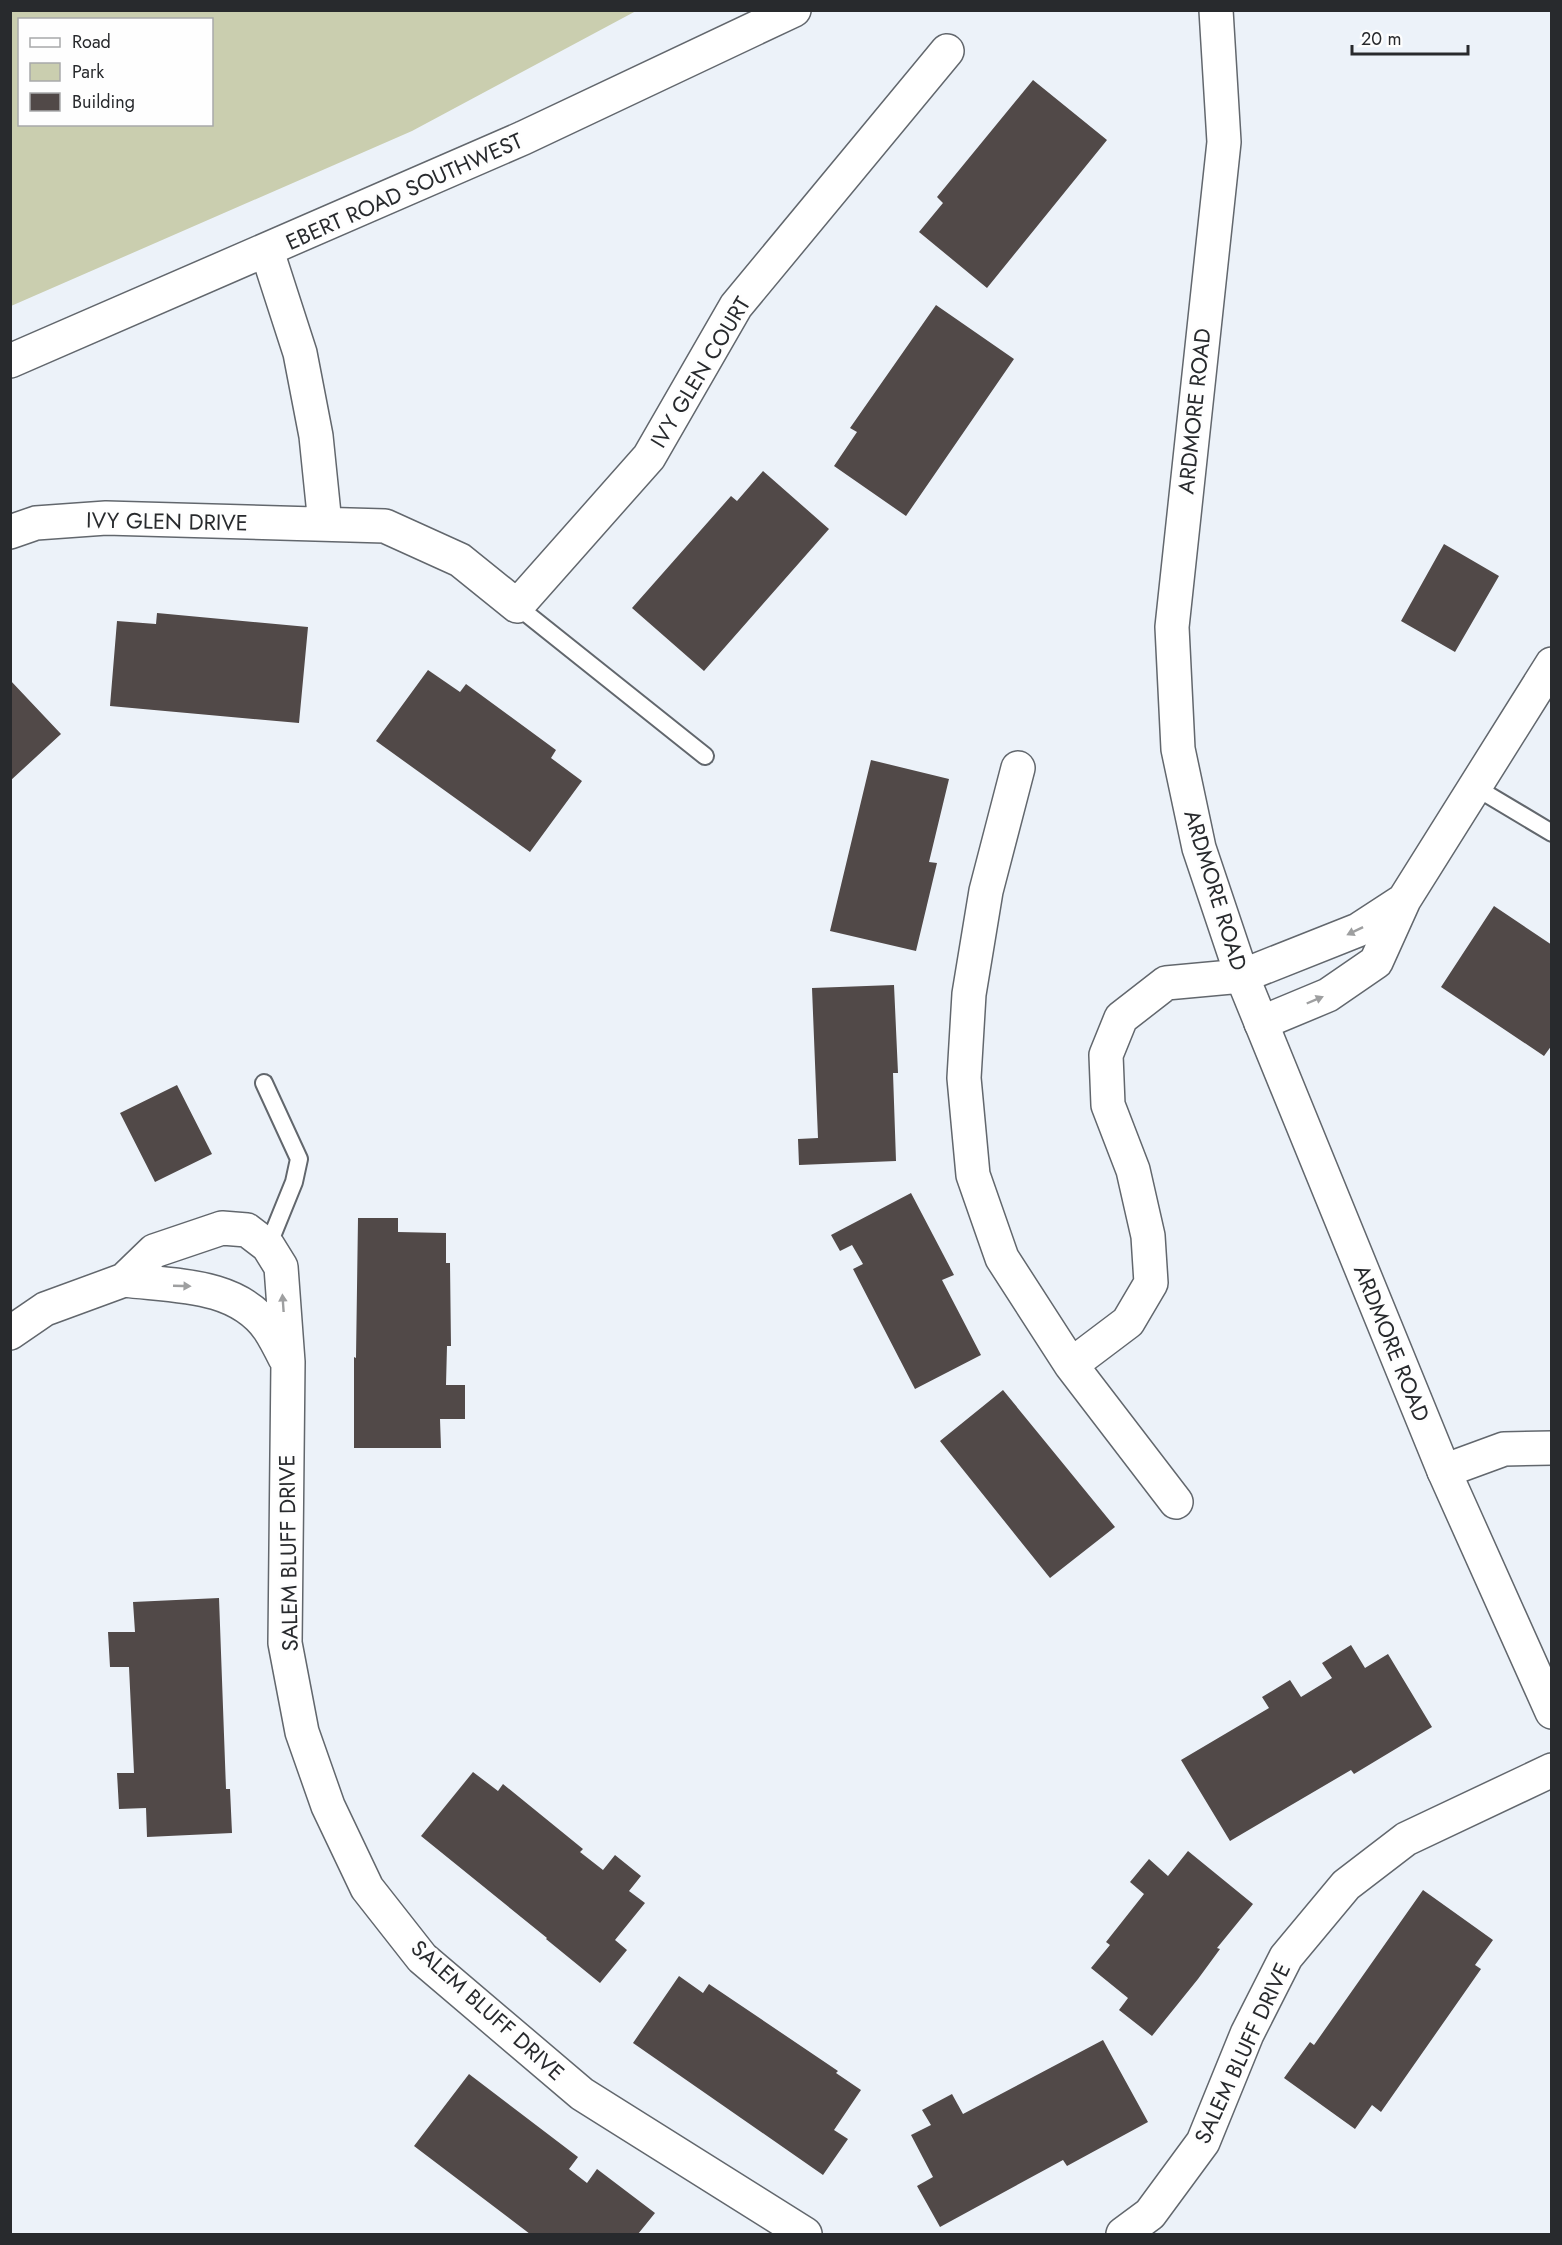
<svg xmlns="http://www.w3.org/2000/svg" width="1562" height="2245" font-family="Jost,sans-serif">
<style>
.green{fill:#caceaf;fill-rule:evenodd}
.building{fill:#514948}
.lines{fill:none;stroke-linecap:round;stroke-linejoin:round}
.service-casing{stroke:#62676d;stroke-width:20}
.minor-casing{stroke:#62676d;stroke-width:36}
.tertiary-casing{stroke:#62676d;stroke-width:36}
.secondary-casing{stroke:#62676d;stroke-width:36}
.service{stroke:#fff;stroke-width:16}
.minor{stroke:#fff;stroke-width:33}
.tertiary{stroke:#fff;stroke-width:33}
.secondary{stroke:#fff;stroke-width:33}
.oneway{fill:#9e9fa0}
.labels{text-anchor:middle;stroke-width:6;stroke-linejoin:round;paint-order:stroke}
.street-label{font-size:22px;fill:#282a2d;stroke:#fefefe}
</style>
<rect width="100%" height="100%" fill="#ecf2f9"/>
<path class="green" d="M11,10H636V11L412,131L11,306ZM20,20H212V124H20Z"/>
<path class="building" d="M1033,80L1107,140L987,288L919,232L943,203L937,197Z
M936,305L1014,359L906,516L834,466L857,432L850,428Z
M763,471L829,529L704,671L632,608L731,496L737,501Z
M1444,544L1499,576L1455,652L1401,621Z
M157,613L308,627L299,723L110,706L117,621L156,624Z
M428,670L460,692L466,684L556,750L551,758L582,781L530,852L376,741Z
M10,680L61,734L10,781Z
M871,760L949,779L929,862L937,863L916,951L830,931Z
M1494,906L1552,945V1045L1544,1056L1441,987Z
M894,985L898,1073H893L896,1161L799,1165L798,1139L818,1138L812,988Z
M177,1085L212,1154L155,1182L120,1113Z
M911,1193L954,1275L942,1280L981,1355L915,1389L853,1269L863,1264L852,1245L840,1251L831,1235Z
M358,1218H398V1232L446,1233V1263H450L451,1346H447L446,1385H465V1419H440L441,1448H354V1357L356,1358Z
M1003,1390L1115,1527L1050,1578L940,1441Z
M219,1598L226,1789H230L232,1833L147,1837L146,1808L119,1809L117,1773H134L129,1667H110L108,1632H135L133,1602Z
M1351,1645L1365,1668L1388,1654L1432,1727L1354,1774L1351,1770L1230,1841L1181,1760L1269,1708L1262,1697L1290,1680L1301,1697L1332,1678L1322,1663Z
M473,1772L498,1791L503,1784L583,1849L580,1852L603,1870L615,1855L641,1876L629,1891L645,1903L615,1940L627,1950L600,1983L546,1939L547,1938L421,1836Z
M1188,1851L1253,1904L1217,1948L1220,1949L1198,1979L1152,2036L1119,2010L1128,1998L1091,1968L1110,1945L1106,1942L1144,1894L1130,1882L1149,1859L1168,1876Z
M1423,1890L1493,1940L1475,1965L1481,1969L1381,2112L1372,2105L1355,2129L1284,2078L1310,2042L1314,2045Z
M679,1976L703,1993L709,1984L838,2071L836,2073L861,2090L834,2130L848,2139L823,2175L633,2043Z
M1103,2040L1148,2122L1067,2166L1063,2160L940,2227L917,2186L933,2177L911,2135L931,2125L922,2110L952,2094L963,2114Z
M469,2074L578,2157L569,2169L587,2183L597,2169L655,2213L638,2234H530L414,2146Z"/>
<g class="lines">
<defs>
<path id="service" d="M517,606L705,756
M1475,787L1552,833
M264,1083L299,1159L294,1182L268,1246"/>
<path id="minor" d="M267,251L300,353L316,436L325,524
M10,532L36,523L106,518L385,526L460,560L517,606L649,457L736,306L947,51
M1018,768L986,891L969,994L964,1078L973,1175L1002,1258L1071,1365L1176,1502
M1261,1023L1328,995L1376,962L1404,900L1552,664
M124,1280C173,1286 237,1283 269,1329C275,1338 280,1348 285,1358
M10,1333L45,1309L124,1280L154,1251L222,1228L247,1230L268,1246L281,1267L288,1362L285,1643L302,1732L328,1806L367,1888L422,1958L582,2094L805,2234
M1071,1365L1128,1322L1151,1283L1148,1236L1133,1170L1108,1105L1106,1055L1121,1018L1166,983L1242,976L1358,930L1404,900
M1444,1471L1504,1449L1552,1448
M1123,2234L1150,2214L1203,2142L1247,2034L1286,1957L1346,1885L1406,1839L1552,1770"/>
<path id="tertiary" d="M1216,10L1224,142L1172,627L1178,749L1199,848L1242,976L1444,1471L1552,1712"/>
<path id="secondary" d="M10,361L523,138L794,10"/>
</defs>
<use href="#service" class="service-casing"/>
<use href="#minor" class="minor-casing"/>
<use href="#tertiary" class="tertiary-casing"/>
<use href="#secondary" class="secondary-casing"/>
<use href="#service" class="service"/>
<use href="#minor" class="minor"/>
<use href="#tertiary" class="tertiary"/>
<use href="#secondary" class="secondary"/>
</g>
<defs><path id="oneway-solid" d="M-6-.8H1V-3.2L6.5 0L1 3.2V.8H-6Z" transform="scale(1.5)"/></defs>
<g class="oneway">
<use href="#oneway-solid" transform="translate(1355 931) rotate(154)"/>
<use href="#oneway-solid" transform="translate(1315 1000) rotate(-23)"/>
<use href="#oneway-solid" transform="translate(182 1286) rotate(2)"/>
<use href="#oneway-solid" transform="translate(283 1303) rotate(-94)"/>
</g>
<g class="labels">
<g class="street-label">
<text transform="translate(404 191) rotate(-24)" y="8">EBERT ROAD SOUTHWEST</text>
<text transform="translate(700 372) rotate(-59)" y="8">IVY GLEN COURT</text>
<text transform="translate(1194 411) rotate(-84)" y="8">ARDMORE ROAD</text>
<text transform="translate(167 521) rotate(1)" y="8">IVY GLEN DRIVE</text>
<text transform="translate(1216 890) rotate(73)" y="8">ARDMORE ROAD</text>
<text transform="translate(1392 1343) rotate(68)" y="8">ARDMORE ROAD</text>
<text transform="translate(288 1553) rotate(-91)" y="8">SALEM BLUFF DRIVE</text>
<text transform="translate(488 2010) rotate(42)" y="8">SALEM BLUFF DRIVE</text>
<text transform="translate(1242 2053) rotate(-65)" y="8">SALEM BLUFF DRIVE</text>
</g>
</g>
<rect width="1562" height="2245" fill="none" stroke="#282a2d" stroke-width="24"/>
<rect x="18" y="18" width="195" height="108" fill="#fefefe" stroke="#a8a9aa" stroke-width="1.5"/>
<rect x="30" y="38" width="30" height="9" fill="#ffffff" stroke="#a8a9aa" stroke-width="1.5"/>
<text x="72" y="48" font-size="18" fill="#282a2d">Road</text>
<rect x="30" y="63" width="30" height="18" fill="#caceaf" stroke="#a8a9aa" stroke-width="1.5"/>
<text x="72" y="78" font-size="18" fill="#282a2d">Park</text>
<rect x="30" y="93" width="30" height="18" fill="#514948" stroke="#a8a9aa" stroke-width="1.5"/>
<text x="72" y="108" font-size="18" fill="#282a2d">Building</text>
<path d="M1352 45v9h116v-9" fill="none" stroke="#282a2d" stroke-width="3"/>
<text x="1361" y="45" font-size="18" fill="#282a2d" stroke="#fefefe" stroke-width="4.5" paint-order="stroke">20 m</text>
</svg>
